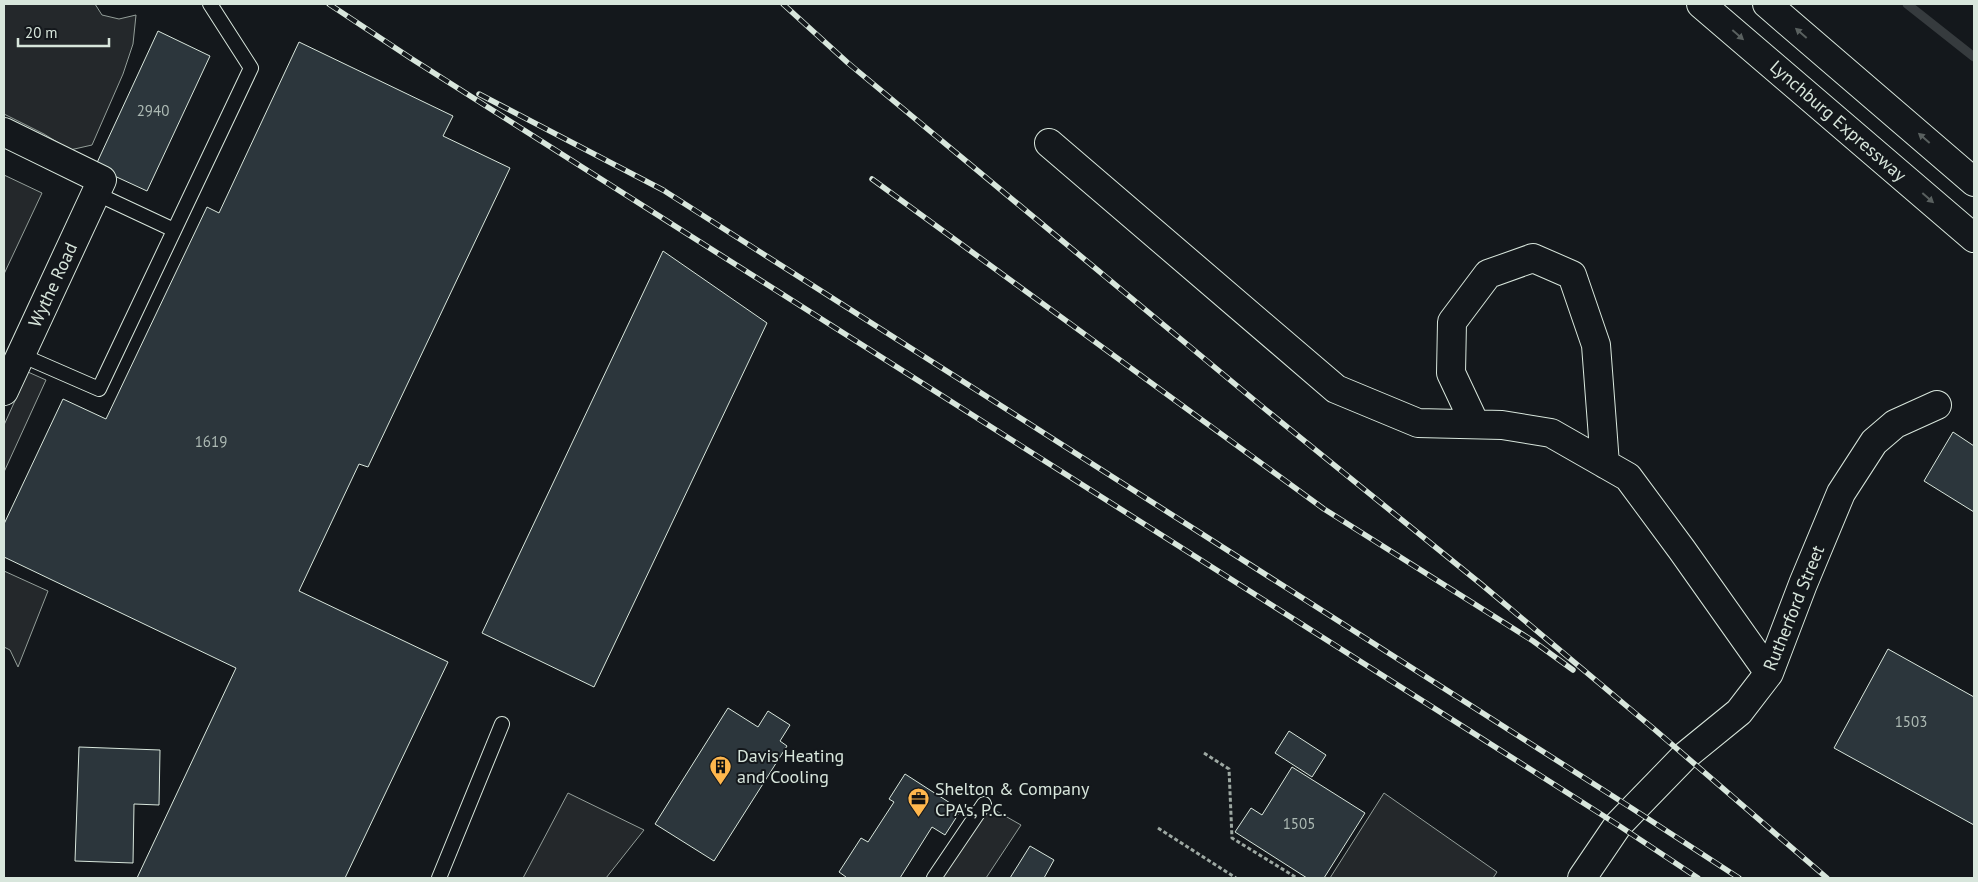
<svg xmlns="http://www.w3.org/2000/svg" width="1978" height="882" font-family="'PT Sans',sans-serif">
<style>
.parking{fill:#24282b;stroke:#939e99}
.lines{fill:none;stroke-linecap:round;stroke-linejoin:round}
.stream{stroke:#363b3e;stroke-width:9}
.building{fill:#2c363c;stroke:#d8e6dc}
.service-casing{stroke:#d8e6dc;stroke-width:16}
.minor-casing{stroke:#d8e6dc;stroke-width:30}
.motorway-casing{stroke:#d8e6dc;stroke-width:30}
.path{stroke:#9da8a2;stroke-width:3;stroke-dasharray:4 2.5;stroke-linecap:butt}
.service{stroke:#14181c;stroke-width:14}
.minor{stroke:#14181c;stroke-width:28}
.motorway{stroke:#14181c;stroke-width:28}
.rail-casing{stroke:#d8e6dc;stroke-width:5.5}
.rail{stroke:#14181c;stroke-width:4;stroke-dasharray:11;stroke-linecap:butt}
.oneway{fill:#59605f}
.labels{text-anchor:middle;stroke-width:4;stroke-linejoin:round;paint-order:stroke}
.number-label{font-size:15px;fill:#adbab4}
.street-label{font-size:18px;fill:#d8e6dc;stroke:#14181c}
.poi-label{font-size:18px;fill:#d8e6dc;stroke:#14181c;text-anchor:start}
</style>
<rect width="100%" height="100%" fill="#14181c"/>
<path class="parking" d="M4,4H95L102,15L119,19L136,15L133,44L123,74L92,145L70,150L44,134L4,114Z
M4,175L42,193L4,274Z
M28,372L46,380L4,472V425Z
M4,571L48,591L18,667L10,650L4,647Z
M568,793L644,830L606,878H523Z
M1384,793L1497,872L1493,878H1330Z
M984,804L1021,825L986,878H934Z"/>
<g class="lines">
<path class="stream" d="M1907,4L1974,57"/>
</g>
<path class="building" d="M158,31L210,56L147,191L95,167Z
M299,42L453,116L443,136L510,168L368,467L359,464L299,591L448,662L345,878H137L236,668L4,557V524L63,399L106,419L207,207L219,213Z
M663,251L767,323L594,687L482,633Z
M1953,432L1974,446V512L1924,481Z
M1888,649L1974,697V825L1834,748Z
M728,708L758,727L768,711L790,725L780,741L787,746L714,861L655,824Z
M1289,731L1326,755L1312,777L1275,753Z
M79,747L160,750L159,805L134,804L133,863L75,861Z
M1292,767L1365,813L1324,878H1307L1235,832L1251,808L1262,815Z
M905,774L961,810L945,835L932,827L900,878H846V877L839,872L861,838L868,842L894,802L889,799Z
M1030,846L1054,860L1044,878H1010Z"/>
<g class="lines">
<defs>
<path id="service" d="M95,193L174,230
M21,355L99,389L251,68L210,4
M439,878L502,724
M934,878L984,804"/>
<path id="minor" d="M4,132L102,180L4,391
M1049,143L1336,389L1418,423L1502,425L1551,433L1628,477L1682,550L1769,673
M1475,424L1451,373L1452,322L1488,274L1533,258L1572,275L1596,345L1605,464
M1582,878L1618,825L1685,756L1739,712L1769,673L1803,584L1841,493L1874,442L1895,424L1937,405"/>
<path id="motorway" d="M1701,4L1974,238
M1767,4L1974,182"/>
</defs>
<use href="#service" class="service-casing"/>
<use href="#minor" class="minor-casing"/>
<use href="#motorway" class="motorway-casing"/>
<path class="path" d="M1204,753L1229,769L1232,838L1297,878
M1158,828L1236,878"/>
<use href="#service" class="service"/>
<use href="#minor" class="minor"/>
<use href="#motorway" class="motorway"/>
<defs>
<path id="rail" d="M329,4L412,59L1618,825L1698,878
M783,4L848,63L1265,409L1481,584L1654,729L1827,878
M479,94L663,190L1633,809L1739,878
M872,179L1324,509L1533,641L1573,670"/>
</defs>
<use href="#rail" class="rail-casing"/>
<use href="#rail" class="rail"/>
</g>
<defs><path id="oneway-solid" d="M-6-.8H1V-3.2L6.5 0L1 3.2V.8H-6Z" transform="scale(1.25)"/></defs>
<g class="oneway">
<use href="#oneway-solid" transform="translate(1801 33) rotate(-139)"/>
<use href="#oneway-solid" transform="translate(1738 35) rotate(41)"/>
<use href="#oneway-solid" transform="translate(1924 138) rotate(-139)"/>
<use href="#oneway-solid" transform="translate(1928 198) rotate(41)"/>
</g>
<defs>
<symbol id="building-pin" viewBox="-11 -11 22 30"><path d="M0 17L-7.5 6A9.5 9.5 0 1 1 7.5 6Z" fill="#ffb74d" stroke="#14181c"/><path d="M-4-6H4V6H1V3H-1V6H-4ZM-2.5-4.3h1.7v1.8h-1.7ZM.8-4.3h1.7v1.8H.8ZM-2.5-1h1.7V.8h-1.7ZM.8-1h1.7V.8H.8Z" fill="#111"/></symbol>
<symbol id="office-pin" viewBox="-11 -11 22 30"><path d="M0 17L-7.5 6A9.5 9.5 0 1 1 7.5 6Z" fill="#ffb74d" stroke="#14181c"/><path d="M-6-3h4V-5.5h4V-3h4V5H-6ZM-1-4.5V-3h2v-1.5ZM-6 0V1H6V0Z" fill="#111"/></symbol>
</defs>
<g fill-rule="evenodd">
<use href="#building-pin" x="708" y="754" width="25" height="34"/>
<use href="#office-pin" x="906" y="786" width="25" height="34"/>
</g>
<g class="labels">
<g class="number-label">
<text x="153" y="116">2940</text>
<text x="211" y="447">1619</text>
<text x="1911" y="727">1503</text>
<text x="1299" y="829">1505</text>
</g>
<g class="street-label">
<text transform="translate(1838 121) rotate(41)" y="6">Lynchburg Expressway</text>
<text transform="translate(53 285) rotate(-65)" y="6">Wythe Road</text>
<text transform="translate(1794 608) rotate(-68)" y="6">Rutherford Street</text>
</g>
<g class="poi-label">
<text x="737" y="762">Davis Heating<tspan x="737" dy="21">and Cooling</tspan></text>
<text x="935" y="795">Shelton &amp; Company<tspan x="935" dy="21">CPA's, P.C.</tspan></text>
</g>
</g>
<rect width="1978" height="882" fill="none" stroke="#d8e6dc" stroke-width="10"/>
<path d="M18 38v8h91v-8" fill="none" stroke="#d8e6dc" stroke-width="2.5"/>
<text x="25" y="38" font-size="15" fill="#d8e6dc" stroke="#14181c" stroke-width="4" paint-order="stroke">20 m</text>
</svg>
